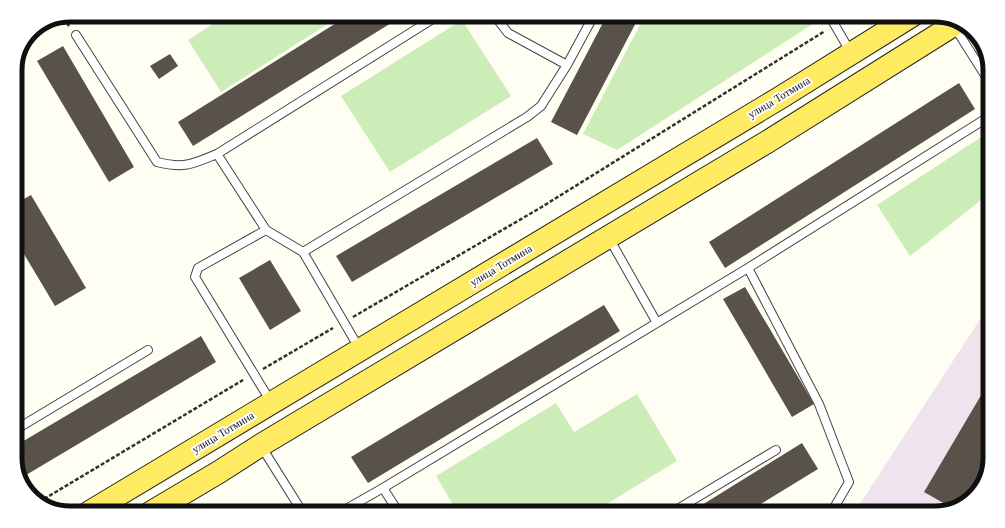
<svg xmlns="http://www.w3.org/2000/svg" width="1005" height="528" font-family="'Libre Baskerville',serif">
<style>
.industrial{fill:#efe4ee}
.green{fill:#cdedb8}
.building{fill:#59524b}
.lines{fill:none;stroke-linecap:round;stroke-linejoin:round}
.lane-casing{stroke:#434343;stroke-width:10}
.primary-casing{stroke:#212121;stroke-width:24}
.path{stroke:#323232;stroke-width:2.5;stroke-dasharray:4 2;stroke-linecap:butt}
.lane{stroke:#fff;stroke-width:8}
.primary{stroke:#ffeb62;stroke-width:22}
.labels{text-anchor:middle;stroke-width:4;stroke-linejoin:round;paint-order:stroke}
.street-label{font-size:11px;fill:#101010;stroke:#fff}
.rim{fill:none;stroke:#101010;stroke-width:5}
</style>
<rect width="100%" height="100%" fill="#fffef2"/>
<path class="industrial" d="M990,304V458L984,482L962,505L935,513H854Z"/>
<path class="green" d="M227,15H342L221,92L188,40Z
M645,15H811L816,22L617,150L583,134Z
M462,20L511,96L390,172L341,96Z
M989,132L990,193L910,256L877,205Z
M637,394L677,461L592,513H458L436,476L556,403L574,432Z"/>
<path class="building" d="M349,15H404L193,146L178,122Z
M607,15H640L577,135L551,122Z
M63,46L134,167L109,182L37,61Z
M170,54L178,66L159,79L150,66Z
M959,83L975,109L725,268L709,242Z
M537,138L553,164L352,282L336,256Z
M31,195L86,288L55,306L15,239V204Z
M270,260L301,311L270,330L239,278Z
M745,287L814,404L792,417L723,299Z
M604,305L620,331L368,483L351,457Z
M201,336L216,362L21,478L15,461V446Z
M990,380V458L984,482L962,505L952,508L924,492Z
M802,443L818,469L746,513H689Z
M380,508L384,513H372Z"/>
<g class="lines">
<defs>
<path id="lane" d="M829,15L851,53
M954,26L990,83
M76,35L157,162C185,169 192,164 217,154
M567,65L594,15
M15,136V135
M266,230L198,268L195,277L271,402
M609,238L657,323
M303,252L266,230L217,154L439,15
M748,268L819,404L849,482L831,513
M359,348L303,252L527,117L541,106L567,65L508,33L494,15
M15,430L148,350
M261,446L303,513
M383,488L399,513
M339,513L383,488L748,268L990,116
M671,513L776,450"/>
<path id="primary" d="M88,513L778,99L913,15
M150,513L219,472L261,445L767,142L960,21"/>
</defs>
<use href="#lane" class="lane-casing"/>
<use href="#primary" class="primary-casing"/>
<path class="path" d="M63,18L70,27
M844,19L850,15
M353,317L540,208L825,31
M263,369L333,328
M39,502L243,380"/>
<use href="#lane" class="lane"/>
<use href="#primary" class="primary"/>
</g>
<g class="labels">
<g class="street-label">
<text transform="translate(779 97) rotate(-31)" y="4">улица Тотмина</text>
<text transform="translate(501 265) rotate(-31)" y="4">улица Тотмина</text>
<text transform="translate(223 432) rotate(-31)" y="4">улица Тотмина</text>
</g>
</g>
<path d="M0 0H1005V528H0ZM70 22H935A48 48 0 0 1 983 70V458A48 48 0 0 1 935 506H70A48 48 0 0 1 22 458V70A48 48 0 0 1 70 22Z" fill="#fff" fill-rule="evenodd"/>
<path class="rim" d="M70 22H935A48 48 0 0 1 983 70V458A48 48 0 0 1 935 506H70A48 48 0 0 1 22 458V70A48 48 0 0 1 70 22Z"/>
</svg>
